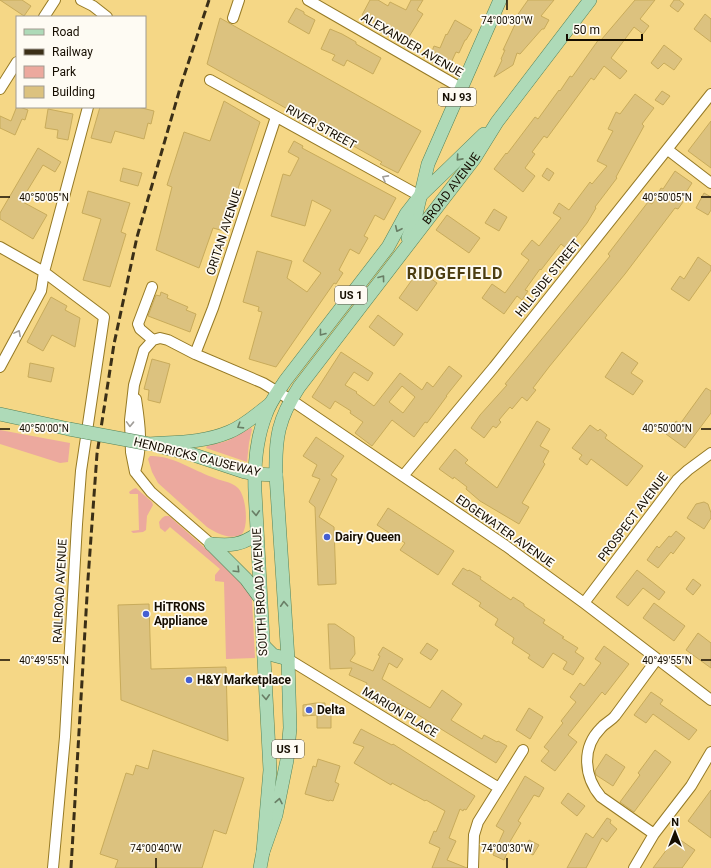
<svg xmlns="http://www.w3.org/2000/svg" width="711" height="868" font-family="Roboto,sans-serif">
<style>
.green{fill:#eca99e}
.building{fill:#dcc27f;stroke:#c8ab5b;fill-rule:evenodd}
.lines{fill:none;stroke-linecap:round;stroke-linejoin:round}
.minor-casing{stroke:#967a25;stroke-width:12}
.major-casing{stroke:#558358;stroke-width:14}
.minor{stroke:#fff;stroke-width:10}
.major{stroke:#aedab8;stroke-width:13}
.rail{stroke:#3b2f17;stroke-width:3;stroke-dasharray:8 4;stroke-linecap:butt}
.major-bridge-casing{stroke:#558358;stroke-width:14;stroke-linecap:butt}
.major-bridge{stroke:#aedab8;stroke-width:13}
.oneway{stroke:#697e65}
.oneway2{stroke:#a19e99}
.ticks{fill:none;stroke:#150d00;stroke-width:1.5}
.poi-dot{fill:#455fd2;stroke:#fefbf3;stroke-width:1.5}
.labels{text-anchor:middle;stroke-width:3.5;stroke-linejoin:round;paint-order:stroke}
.shield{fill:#fefbf3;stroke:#5b5449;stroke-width:1}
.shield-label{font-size:11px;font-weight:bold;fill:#150d00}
.street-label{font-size:12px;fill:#150d00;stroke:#fefbf3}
.poi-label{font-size:12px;font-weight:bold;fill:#150d00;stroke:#fefbf3;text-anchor:start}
.district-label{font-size:16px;font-weight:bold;letter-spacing:1px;fill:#4c3d11;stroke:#fefbf3}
.ticks-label{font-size:10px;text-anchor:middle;fill:#150d00;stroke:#fefbf3;stroke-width:3.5;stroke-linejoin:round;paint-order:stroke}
</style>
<rect width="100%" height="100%" fill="#f5d786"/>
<path class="green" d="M251,428L252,429L249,443L247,462L206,448L207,446L227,441Z
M0,430L70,443L68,462L60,463L0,444Z
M150,456C171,455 193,470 212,477C220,481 231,481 238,488C246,496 249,525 242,534C231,541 216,533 207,527L158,483L152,472L148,459Z
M136,488L152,502L153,505L147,516L146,530L143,532L133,533L131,531L139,530L138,494H130L129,492L133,489Z
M165,516H169L242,581L251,595L252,600L255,658L226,659L224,582L215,581V575L220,569L170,527L165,532L160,528L159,522L162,518Z"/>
<path class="building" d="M0,0H22L31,6L24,16Z
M370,0H378L388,6L390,2L406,10L411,0H423L417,10L423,14L407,40L396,33L362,15Z
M528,0H554L541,16L549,20L544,29H542L520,54L517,53L513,65L494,77L502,60L501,59L505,50H503L518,18L516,17Z
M635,0H655L640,19L649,26L643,34L634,27L611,58L627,71L620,79L604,66L594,80L591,78L547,138L544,136L532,152L535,154L525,168L535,176L523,192L494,169L506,153L507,154L535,117L538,119L559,90L560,91L570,76L572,77L599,39L601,40Z
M674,0H679L684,4L678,12L670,6Z
M296,8L304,12V14L315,20L309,34L288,22Z
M705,14L711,19V42L694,29Z
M220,18L421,131L398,173L380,164L382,162L207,64Z
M455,20L472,30L466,40H465L459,53L456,52L450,65L430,56L434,46L440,48L446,34L447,35Z
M330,29L342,34L356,42V44L381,58L373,74L347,60L344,66L332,60L335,55L321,49Z
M664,45L682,59L674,70L664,63L658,69L651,63Z
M662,91L670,96L663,105L655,100Z
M635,94L654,108L642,124L644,126L616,177L617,178L595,207L596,208L587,223L567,249L561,244L541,270L540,269L525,290L528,291L522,300L517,296L504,314L482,298L492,284L505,293L529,260L521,254L532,240L539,246L561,218L553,213L559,203L569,210L590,182L592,184L607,166L597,161L613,131L608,129L616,112L620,114Z
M224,101L260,122L224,231L213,228L199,268L156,250L172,187L167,185L184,132L210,141Z
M17,106L28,110L25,120L22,119L15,135L0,128V116L11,121Z
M100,107H138L154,111L151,124L148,123L144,139L115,131L111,143L91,138Z
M48,109L73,114L68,140L57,138L58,130L45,128Z
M711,121V168L688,151Z
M294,141L303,146L302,148L396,198L384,220L375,215L364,236L368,238L359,254L350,249L339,270L343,273L336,284L334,283L276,367L249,359L262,312L258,311L259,307L243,302L257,251L292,261L287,278L307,292L321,273L303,261L331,210L312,200L305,226L271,216L283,174L290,176L299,158L288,152Z
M38,148L61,162L55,172L43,165L21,201L47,215L33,239L0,219V213Z
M123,168L142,173L138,186L120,181Z
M547,168L554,173L549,181L542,176Z
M675,171L692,183L681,200L683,202L678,209L675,208L625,274L549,367L533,388L536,390L527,401L522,397L512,409L510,407L504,414L499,420L501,422L496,428L493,426L484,438L471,428L480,415L507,385L505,384L610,256L608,254L648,202L652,204L661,188L663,189Z
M88,191L130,203L121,232L126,234L110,287L83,280L101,219L82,213Z
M704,193L711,197V210L708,215L696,208Z
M494,209L507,217L499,231L485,223Z
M447,215L480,238L469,253L436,230Z
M698,257L711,266V270L689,301L671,289L680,276L684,279Z
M419,270L437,283L417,311L399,298Z
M161,292L168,295L167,298L188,307L186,310L196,314L190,332L148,316L156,295L160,296Z
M51,297L67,306L65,310L80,318L75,347L52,335L43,351L27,342Z
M378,315L403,334L394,346L369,327Z
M341,352L373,373L368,381L354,372L345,385L357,392L356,393L374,406L400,373L422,390L427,382L433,387L449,366L462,376L446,396H447L433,415L427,423L425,422L414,437L392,420L372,446L355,433L363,422L350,413L351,411L335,401L330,409L312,397ZM402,386L415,397L403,413L389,402Z
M622,352L638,363L631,373L643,381L633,395L605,377Z
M152,359L170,364L160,403L148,400L149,390L144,389Z
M30,363L54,368L51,382L28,377Z
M706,388L711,391V413L685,448L666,434L676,421L680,424Z
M537,421L550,429L540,446L549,451L543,462L545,464L522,503L529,507L519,524L480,501L466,489L467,487L454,477L453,479L439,469L455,449L468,460L465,463L497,488Z
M590,425L598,431L600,429L607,435L605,438L643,466L627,486L591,459L587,465L579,459L582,455L572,448Z
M316,437L344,456L331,475L337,479L319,517L334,527L336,584L318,585L315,507L309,502L320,479L312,476L317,465L303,456Z
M704,502L708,504L711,513V518L704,529L687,518L696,504Z
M388,508L454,551L438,575L400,550L405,543L377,525Z
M676,531L685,538L673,554L671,552L658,568L647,560L657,546L659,548L669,536L671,537Z
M463,568L468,571L469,570L481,577L480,579L511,600L513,597L524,604V606L545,620L543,623L564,637L562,638L578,648L575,652L584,658L573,675L563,669L567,662L553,653L543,668L528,658L530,655L512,643L514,638L495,625L498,619L479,606L481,603L452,584Z
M637,570L665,592L659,600L643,588L628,606L616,597Z
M693,579L701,585L693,595L686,589Z
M654,603L685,626L674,641L643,618Z
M149,604L151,669L226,667L228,741L121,700L118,605Z
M328,624H335L354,637L355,654L350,661L373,671L380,656L378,655L383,647L403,659L397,668L389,663L382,679L430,708L442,690L462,704L451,720L482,739L484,735L497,742L498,741L507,746L496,763L407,708L366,686L367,683L349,675L352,668L330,669Z
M698,633L711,643V668L686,650Z
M427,643L438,650L431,660L420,653Z
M604,646L629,664L605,695L602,692L568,735L577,742L555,771L541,761L549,751L544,747L563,723L561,721L576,702L570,697L580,683L584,686L601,663L595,659Z
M651,692L663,700L660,704L697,730L689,740L653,714L646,723L634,715Z
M316,703H325V714H331V728H317V715L303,716V705Z
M529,708L543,717L530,739L516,730Z
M361,729L392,745L393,744L475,796L466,810L464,809L463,811L460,809L449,838L456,841L447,860L467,868H432L440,848L429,843L434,831L436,832L445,811L426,800L425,801L392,783L391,785L354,763L364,747L353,743Z
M153,750L244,778L226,834L214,830L202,868H115L118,860L100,854L126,773L133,775L136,765L148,769Z
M655,750L671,762L634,812L620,802L640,775L638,773Z
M606,754L625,767L613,786L596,775L595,771Z
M318,759L340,766L335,782L339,784L333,801L330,800L329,801L305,794L313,766L316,767Z
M525,776L544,788L539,797L534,795L518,821L521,823L508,845L510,846L504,860L493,855L504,831L496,826Z
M711,790V838L688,821Z
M568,793L585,806L577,816L561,803Z
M607,818L611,820L610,823L617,829L607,842L602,838L586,868H567L586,833L593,838Z
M676,837L695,850L682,868H653Z
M529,840L539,845L533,855L524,850Z"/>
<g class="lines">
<defs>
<path id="minor" d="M81,0L93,6L107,17
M308,0L461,88
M44,17L55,0
M233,18L239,0
M210,80L420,196
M0,89L17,62
M668,150L711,183
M0,247L44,272L104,317L81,471L77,524L65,737L53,868
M152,287L138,324L140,329L153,340
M195,354L213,308L276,117
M0,367L41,291L44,272L88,107
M135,472C143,444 140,426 136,399
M403,476L494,367L711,94
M211,544L151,492L135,472L131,452L130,420L134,385L144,350L153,340L160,338L168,340L195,354L263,383L291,400L506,546L584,603L711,700
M584,603L677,480L688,470L711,453
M288,659L499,788
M654,834L601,797C584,777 581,748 601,728C605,723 611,721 615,716C629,697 643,678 657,659
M473,868L474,835L478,822L523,750
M634,868L654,834L691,786L711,752"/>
<g id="major">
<path d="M408,238L414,223L428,164L500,0"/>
<path d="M0,414L69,429"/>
<path d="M149,444C176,442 203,443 229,432C244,426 257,414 270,404"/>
<path d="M162,447L191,454L245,472L254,474L276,475"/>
<path d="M211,544L246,579L260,598"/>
<path d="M211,544C231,546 241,545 257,534"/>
<path d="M263,645L273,655L288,659"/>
<path id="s1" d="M263,852L276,815L287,760L290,728L288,659L276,475C275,438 278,419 299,387L474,159L497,122L590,0"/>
<path d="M260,868L263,852L270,770L255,492C254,466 256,439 266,414C270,402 278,392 285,381L388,247L406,214L420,196L484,134"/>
</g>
</defs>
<use href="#minor" class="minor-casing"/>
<use href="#major" class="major-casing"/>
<use href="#minor" class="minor"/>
<use href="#major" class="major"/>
<path class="rail" d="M71,868L88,579L97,454L114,344L137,237L181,85L209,0"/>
<defs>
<path id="major-bridge" d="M69,429L149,444"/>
</defs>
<use href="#major-bridge" class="major-bridge-casing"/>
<use href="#major-bridge" class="major-bridge"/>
</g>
<defs><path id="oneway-chevron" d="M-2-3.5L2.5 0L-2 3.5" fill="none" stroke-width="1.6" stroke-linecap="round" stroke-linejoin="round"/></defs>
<g class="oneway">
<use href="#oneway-chevron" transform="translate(459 158) rotate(132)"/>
<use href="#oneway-chevron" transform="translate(398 229) rotate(115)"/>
<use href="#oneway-chevron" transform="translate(382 278) rotate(-53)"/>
<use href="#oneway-chevron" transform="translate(322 333) rotate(128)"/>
<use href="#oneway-chevron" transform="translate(240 426) rotate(148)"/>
<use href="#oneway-chevron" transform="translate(256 513) rotate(87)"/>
<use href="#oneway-chevron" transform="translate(237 570) rotate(45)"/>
<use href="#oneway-chevron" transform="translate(284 604) rotate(-93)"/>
<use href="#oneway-chevron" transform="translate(266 697) rotate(87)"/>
<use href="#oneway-chevron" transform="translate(279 801) rotate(-79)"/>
</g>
<g class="oneway2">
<use href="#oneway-chevron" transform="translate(385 178) rotate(-151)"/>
<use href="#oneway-chevron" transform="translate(18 333) rotate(-62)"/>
<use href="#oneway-chevron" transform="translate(130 424) rotate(92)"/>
</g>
<path class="ticks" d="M507,0V10M0,197H10M701,197H711M0,429H10M701,429H711M0,660H10M701,660H711M156,858V868M507,858V868"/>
<g class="poi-dot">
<circle cx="327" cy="537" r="4"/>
<circle cx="146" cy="614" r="4"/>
<circle cx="189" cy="680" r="4"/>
<circle cx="309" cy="710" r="4"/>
</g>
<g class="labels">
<g class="shield">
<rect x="438" y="88" width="38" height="18" rx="3"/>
<rect x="335" y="286" width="32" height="18" rx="3"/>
<rect x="272" y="740" width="32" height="18" rx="3"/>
</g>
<g class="shield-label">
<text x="457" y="101">NJ 93</text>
<text x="351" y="299">US 1</text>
<text x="288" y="753">US 1</text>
</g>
<g class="street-label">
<text transform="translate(412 45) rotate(30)" y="4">ALEXANDER AVENUE</text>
<text transform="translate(321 127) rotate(29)" y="4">RIVER STREET</text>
<text dy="4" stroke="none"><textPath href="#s1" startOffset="724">BROAD AVENUE</textPath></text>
<text transform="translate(224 232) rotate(-72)" y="4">ORITAN AVENUE</text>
<text transform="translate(548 278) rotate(-51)" y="4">HILLSIDE STREET</text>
<text transform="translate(197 457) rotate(14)" y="4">HENDRICKS CAUSEWAY</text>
<text transform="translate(633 517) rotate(-53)" y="4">PROSPECT AVENUE</text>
<text transform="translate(505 531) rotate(35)" y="4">EDGEWATER AVENUE</text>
<text transform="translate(60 591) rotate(-87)" y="4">RAILROAD AVENUE</text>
<text transform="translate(260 592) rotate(-93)" y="4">SOUTH BROAD AVENUE</text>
<text transform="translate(400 712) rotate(31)" y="4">MARION PLACE</text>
</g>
<g class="poi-label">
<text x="335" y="541">Dairy Queen</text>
<text x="154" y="611">HiTRONS<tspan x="154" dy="14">Appliance</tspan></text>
<text x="197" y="684">H&amp;Y Marketplace</text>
<text x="317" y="714">Delta</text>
</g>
<g class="district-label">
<text x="455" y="279">RIDGEFIELD</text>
</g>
</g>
<g class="ticks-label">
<text x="507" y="24">74°00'30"W</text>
<text x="44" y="201">40°50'05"N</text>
<text x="667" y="201">40°50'05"N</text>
<text x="44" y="432">40°50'00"N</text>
<text x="667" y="432">40°50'00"N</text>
<text x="44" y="664">40°49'55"N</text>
<text x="667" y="664">40°49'55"N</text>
<text x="156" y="852">74°00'40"W</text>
<text x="507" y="852">74°00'30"W</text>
</g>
<rect x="16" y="16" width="130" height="92" fill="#fefbf3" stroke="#a19c92"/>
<rect x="24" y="29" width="20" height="6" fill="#aedab8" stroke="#a19c92"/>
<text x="52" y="36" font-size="12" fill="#150d00">Road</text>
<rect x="24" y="49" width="20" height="6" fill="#3b2f17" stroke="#a19c92"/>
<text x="52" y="56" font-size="12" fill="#150d00">Railway</text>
<rect x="24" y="66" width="20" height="12" fill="#eca99e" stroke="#a19c92"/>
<text x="52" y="76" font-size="12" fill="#150d00">Park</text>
<rect x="24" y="86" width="20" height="12" fill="#dcc27f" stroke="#a19c92"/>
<text x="52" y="96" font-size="12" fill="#150d00">Building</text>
<g transform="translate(675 832)" stroke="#fefbf3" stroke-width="3" paint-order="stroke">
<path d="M0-3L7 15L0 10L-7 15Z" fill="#150d00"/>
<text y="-6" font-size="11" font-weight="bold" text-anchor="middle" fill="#150d00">N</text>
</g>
<path d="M567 34v6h75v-6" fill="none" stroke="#150d00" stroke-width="2"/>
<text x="573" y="34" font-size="12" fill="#150d00" stroke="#fefbf3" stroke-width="3" paint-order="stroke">50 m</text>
</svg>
